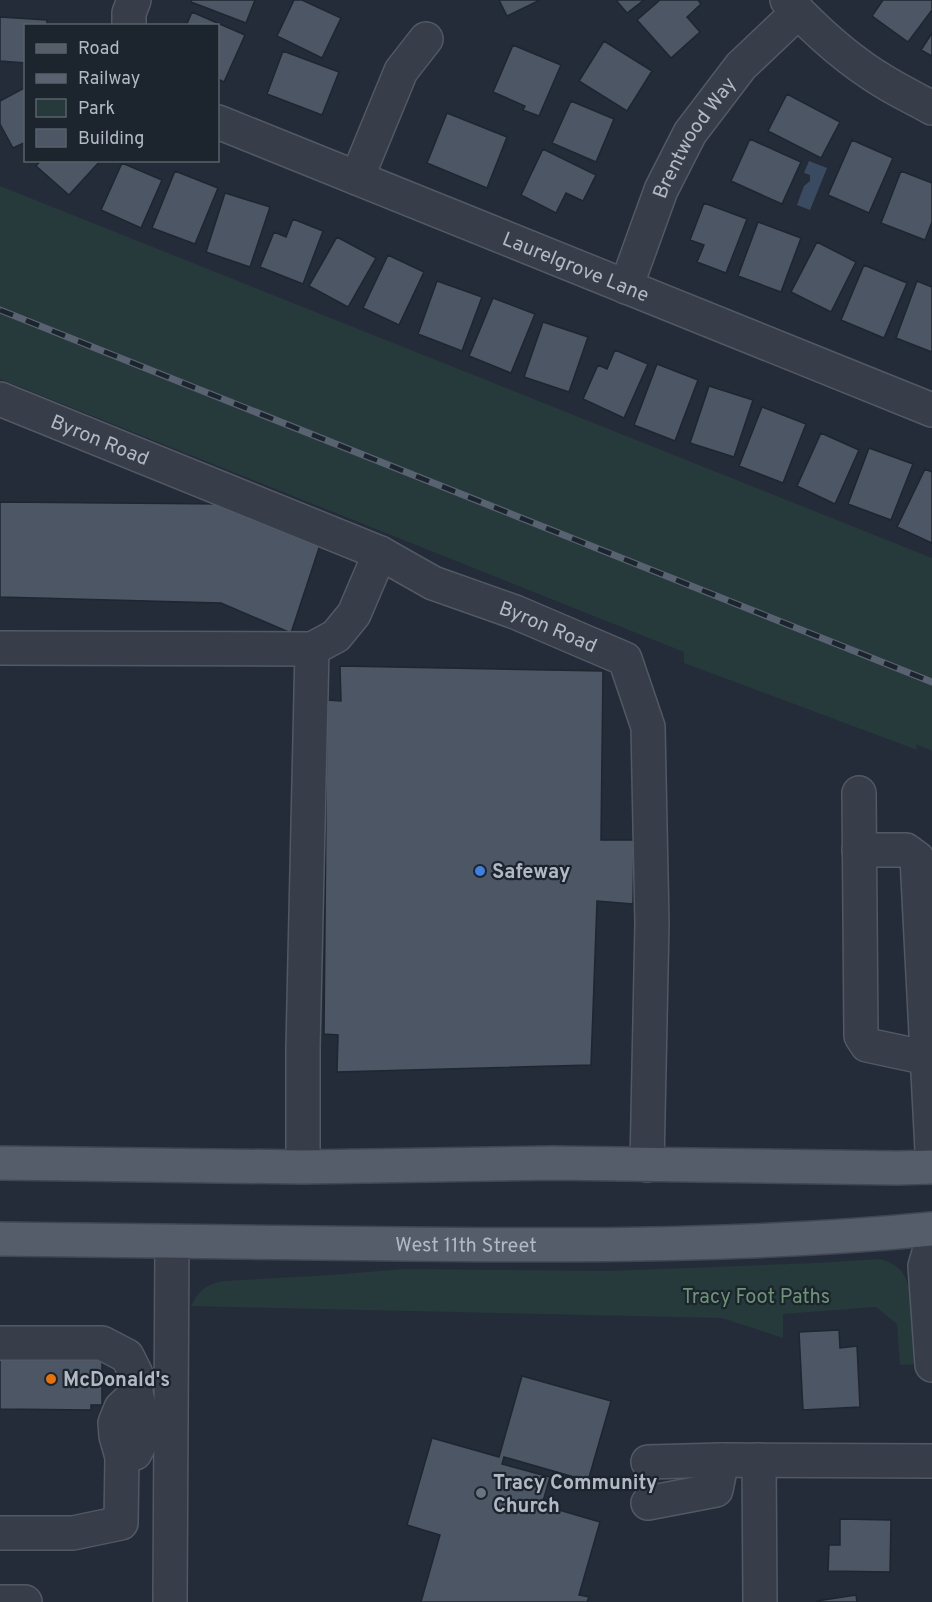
<svg xmlns="http://www.w3.org/2000/svg" width="932" height="1602" font-family="Overpass,sans-serif">
<style>
.green{fill:#26393b}
.water{fill:#3a4a61}
.building{fill:#4c5665;stroke:#1e2630;stroke-width:1.5}
.lines{fill:none;stroke-linecap:round;stroke-linejoin:round}
.minor-casing{stroke:#525964;stroke-width:36}
.major-casing{stroke:#404752;stroke-width:36}
.minor{stroke:#373e4a;stroke-width:33}
.major{stroke:#555d6a;stroke-width:33}
.rail-casing{stroke:#596270;stroke-width:7}
.rail{stroke:#1c242e;stroke-width:4.5;stroke-dasharray:14;stroke-linecap:butt}
.shop-dot{fill:#3f7fe0;stroke:#1c242e;stroke-width:2}
.food-dot{fill:#e8710a;stroke:#1c242e;stroke-width:2}
.worship-dot{fill:#6b7280;stroke:#1c242e;stroke-width:2}
.labels{text-anchor:middle;stroke-width:4.5;stroke-linejoin:round;paint-order:stroke}
.street-label{font-size:20px;fill:#b2b9c5;stroke:#1c242e}
.poi-label{font-size:20px;font-weight:bold;fill:#b2b9c5;stroke:#1c242e;text-anchor:start}
.park-label{font-size:20px;fill:#6b9575;stroke:#1c242e}
</style>
<rect width="100%" height="100%" fill="#242c39"/>
<path class="green" d="M0,186L932,558V751L916,744L917,750L684,663V652L0,379Z
M879,1259C900,1264 905,1273 911,1293L916,1364L900,1365L897,1324L876,1307L783,1314V1338L722,1318L191,1306C198,1291 207,1284 223,1281L331,1275L405,1269L610,1271L816,1263Z"/>
<path class="water" d="M809,161L827,168L810,210L797,205L804,186L810,181V175L804,173Z"/>
<path class="building" d="M192,0H255L246,23L191,2Z
M294,0H302L341,18L322,58L277,36Z
M499,0H540L507,16Z
M616,0H644L627,13Z
M660,0H698L701,4L687,17L700,32L671,58L637,20Z
M883,0H932V10L908,42L872,16Z
M192,12L245,35L224,82L218,79V26H186Z
M0,17L47,20V26H26V63L0,61Z
M932,33V56L921,50Z
M604,41L652,71L627,111L579,81Z
M513,45L561,65L539,116L523,110L525,106L493,92Z
M283,51L339,72L322,115L267,94Z
M26,87V142L13,148L0,124V101Z
M787,94L840,122L821,158L768,131Z
M571,101L614,119L596,162L552,143Z
M447,113L507,137L487,188L427,163Z
M750,139L801,162L782,204L731,181Z
M852,140L893,158L869,213L828,195Z
M543,149L596,175L583,201L566,193L556,213L521,195Z
M41,160H101L69,195L36,166Z
M122,163L162,180L141,228L101,210Z
M175,171L218,188L195,244L152,228Z
M901,171L932,183V222L925,240L881,223Z
M225,193L270,207L250,267L206,252Z
M704,203L747,219L726,273L697,262L704,245L690,240Z
M293,219L323,231L303,284L260,267L274,232L286,237Z
M758,222L801,238L781,292L738,276Z
M337,237L376,258L348,307L309,286Z
M817,242L856,262L831,312L791,292Z
M388,255L424,272L399,325L363,308Z
M864,265L907,283L884,338L841,320Z
M437,281L482,297L462,351L418,334Z
M917,281L932,287V352L896,338Z
M493,298L535,314L511,373L469,356Z
M543,322L588,337L569,392L524,377Z
M615,350L648,364L624,418L583,399L598,365L607,369Z
M657,364L698,380L675,441L634,425Z
M709,386L753,400L734,457L690,443Z
M762,407L806,424L783,483L739,466Z
M821,433L859,450L835,504L797,486Z
M869,448L913,464L891,520L848,504Z
M925,469L932,472V543L897,527Z
M0,502L223,504L320,545L291,633L221,603L0,597Z
M340,666L603,671L601,840H634L633,904L597,901L591,1065L337,1072L338,1035L324,1034L327,700L341,701Z
M839,1330L840,1348L857,1346L860,1407L803,1410L799,1332Z
M0,1345L102,1353V1405H91V1410L0,1409Z
M522,1376L611,1401L588,1481L504,1457L502,1464L550,1477L542,1505L600,1522L579,1595L589,1597L587,1602H421L440,1535L407,1525L432,1438L499,1457Z
M840,1519L891,1520L890,1572L828,1571L829,1545H840Z
M856,1595L857,1602H817V1601Z"/>
<g class="lines">
<defs>
<g id="minor">
<path d="M787,0C815,30 848,60 883,81C899,91 916,99 932,108"/>
<path d="M129,26V13L134,0"/>
<path id="s1" d="M218,122L932,410"/>
<path d="M357,178L401,71L426,39"/>
<path id="s2" d="M626,287L661,190L690,133L741,66L798,12"/>
<path id="s3" d="M0,399L380,553L433,583L515,612L625,659L648,727L652,923L647,1165"/>
<path d="M0,648L312,649L336,636L354,614L380,553"/>
<path d="M859,793L861,1036L867,1045L932,1059"/>
<path d="M859,850H906L917,858L932,1151"/>
<path d="M303,1167V1047L312,649"/>
<path d="M932,1242L925,1266L932,1365"/>
<path d="M0,1343H102L127,1356L136,1374V1394L142,1416L141,1441L135,1453L122,1457"/>
<path d="M759,1460L760,1602"/>
<path d="M648,1462L722,1460L932,1461"/>
<path d="M648,1503L716,1490L722,1460"/>
<path d="M0,1533H73L121,1523L122,1457L116,1436L115,1423L121,1408L136,1394"/>
<path d="M0,1602H25"/>
<path d="M170,1602L172,1242"/>
</g>
<g id="major">
<path d="M0,1163L303,1167L552,1163L897,1168L932,1167"/>
<path id="s4" d="M0,1239C134,1241 269,1242 403,1244C579,1246 756,1246 932,1229"/>
</g>
</defs>
<use href="#minor" class="minor-casing"/>
<use href="#major" class="major-casing"/>
<use href="#minor" class="minor"/>
<use href="#major" class="major"/>
<defs>
<path id="rail" d="M0,310L932,682"/>
</defs>
<use href="#rail" class="rail-casing"/>
<use href="#rail" class="rail"/>
</g>
<circle class="shop-dot" cx="480" cy="871" r="6"/>
<circle class="food-dot" cx="51" cy="1379" r="6"/>
<circle class="worship-dot" cx="481" cy="1493" r="6"/>
<g class="labels">
<g class="street-label">
<text dy="7" stroke="none"><textPath href="#s2" startOffset="165">Brentwood Way</textPath></text>
<text dy="7" stroke="none"><textPath href="#s1" startOffset="386">Laurelgrove Lane</textPath></text>
<text dy="7" stroke="none"><textPath href="#s3" startOffset="108">Byron Road</textPath></text>
<text dy="7" stroke="none"><textPath href="#s3" startOffset="594">Byron Road</textPath></text>
<text dy="7" stroke="none"><textPath href="#s4" startOffset="466">West 11th Street</textPath></text>
</g>
<g class="poi-label">
<text x="492" y="878">Safeway</text>
<text x="63" y="1386">McDonald's</text>
<text x="493" y="1489">Tracy Community<tspan x="493" dy="23">Church</tspan></text>
</g>
<g class="park-label">
<text x="756" y="1303">Tracy Foot Paths</text>
</g>
</g>
<rect x="24" y="24" width="195" height="138" fill="#1c242e" stroke="#58606a" stroke-width="1.5"/>
<rect x="36" y="44" width="30" height="9" fill="#555d6a" stroke="#58606a" stroke-width="1.5"/>
<text x="78" y="54" font-size="18" fill="#b2b9c5">Road</text>
<rect x="36" y="74" width="30" height="9" fill="#596270" stroke="#58606a" stroke-width="1.5"/>
<text x="78" y="84" font-size="18" fill="#b2b9c5">Railway</text>
<rect x="36" y="99" width="30" height="18" fill="#26393b" stroke="#58606a" stroke-width="1.5"/>
<text x="78" y="114" font-size="18" fill="#b2b9c5">Park</text>
<rect x="36" y="129" width="30" height="18" fill="#4c5665" stroke="#58606a" stroke-width="1.5"/>
<text x="78" y="144" font-size="18" fill="#b2b9c5">Building</text>
</svg>
